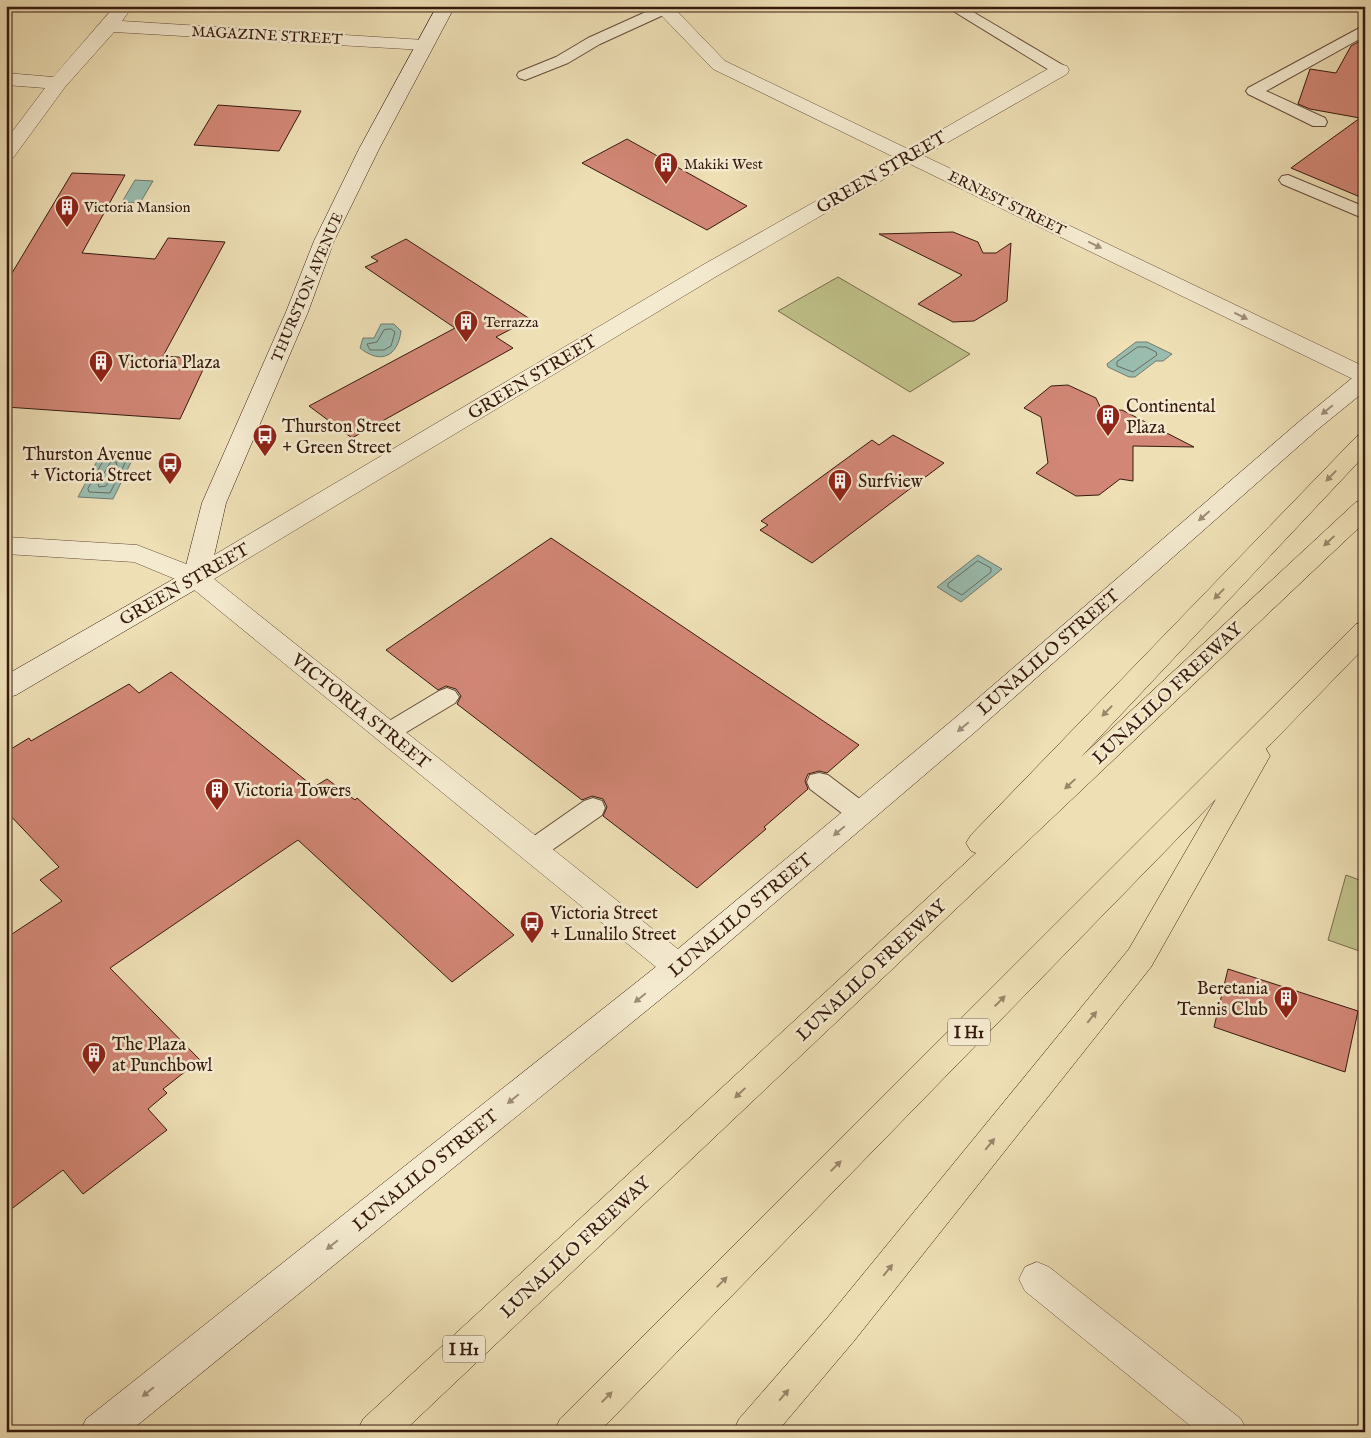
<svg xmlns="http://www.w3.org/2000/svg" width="1371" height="1438" font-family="'IM FELL English',serif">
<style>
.green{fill:#bfc089;stroke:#7a6c4c}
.water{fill:#99bcaf;stroke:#717b6f}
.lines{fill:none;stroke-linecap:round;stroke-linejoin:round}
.shore{stroke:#686a5e;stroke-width:1}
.building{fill:#d28776;stroke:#36190e}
.lane-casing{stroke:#644a38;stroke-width:2}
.street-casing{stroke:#644a38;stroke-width:1}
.secondary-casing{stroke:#36190e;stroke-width:1}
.highway-casing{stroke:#36190e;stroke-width:1}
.lane{fill:#f4eacf;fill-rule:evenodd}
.street{fill:#f4eacf;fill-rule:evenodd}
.secondary{fill:#f4eacf;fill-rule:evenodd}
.highway{fill:#eedfb5;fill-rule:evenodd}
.oneway{fill:#9e8c78}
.oneway2{fill:#9b866a}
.labels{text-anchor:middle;stroke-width:5;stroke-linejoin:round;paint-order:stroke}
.far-street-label{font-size:15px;fill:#36190e;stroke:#f4eacf}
.far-poi-label{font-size:15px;fill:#36190e;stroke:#f4eacf;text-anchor:start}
.shield{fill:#f4eacf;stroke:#6f5848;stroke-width:1}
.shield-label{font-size:16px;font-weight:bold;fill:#36190e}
.street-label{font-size:18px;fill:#36190e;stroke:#f4eacf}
.poi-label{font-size:18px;fill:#36190e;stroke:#f4eacf;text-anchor:start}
</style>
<rect width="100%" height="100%" fill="#eedfb5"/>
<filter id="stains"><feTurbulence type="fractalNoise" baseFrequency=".004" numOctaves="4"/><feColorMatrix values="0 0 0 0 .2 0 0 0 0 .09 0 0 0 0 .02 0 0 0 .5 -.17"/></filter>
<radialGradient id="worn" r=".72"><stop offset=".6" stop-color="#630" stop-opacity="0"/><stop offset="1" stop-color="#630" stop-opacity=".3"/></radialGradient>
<path class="green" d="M838,277L970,354L910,392L778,311Z
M1346,875L1365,882V953L1328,940Z"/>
<path class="water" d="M135,180L153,181L140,203L122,202Z
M381,324H394L401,331C398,356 381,365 360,348L363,338H374Z
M1136,342H1147L1172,354L1163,361H1156L1135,377H1129L1108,367L1107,364Z
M103,450L136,452L113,499L78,497Z
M978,555L1002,569L961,602L937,587Z"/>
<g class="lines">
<path class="shore" d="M391,329L395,332L391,346L384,350H370L367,344L377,342L384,330Z
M1138,347H1146L1156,352L1157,355L1133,372L1117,366V362Z
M106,456H125L127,459L110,493L89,492L88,489Z
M111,462H116L117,465L106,486L99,487L98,484Z
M978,561L991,568V572L962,595L948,587V584Z"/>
</g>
<path class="building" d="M1365,38V199L1291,168L1360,118L1310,109L1298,104L1310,69L1336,73L1351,46Z
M218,105L301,111L279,151L194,145Z
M627,139L747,206L707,230L582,163Z
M72,173L125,175L82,253L155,259L168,238L225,242L163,356L208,359L180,419L6,407V283Z
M953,232L978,242L983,253H996L1011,243L1007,301L974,321L953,322L918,304L962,275L879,234Z
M406,239L530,319L496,337L513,348L352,438L309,406L455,328L365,267L378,261L371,257Z
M1068,385L1096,398L1102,411L1122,410L1194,447L1133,446V481L1120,479L1099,495L1076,496L1036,473L1048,463L1041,417L1024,408L1051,386Z
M893,435L944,463L812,563L760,530L768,525L761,521L872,440L879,445Z
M551,538L859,745L827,773L819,771L808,774L805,781L808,789L764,827L766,829L697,888L603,816L607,807L603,799L592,796L582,800L457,704L461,696L456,689L446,686L438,690L386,650Z
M171,672L314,787L327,779L355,800L357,798L514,935L452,982L298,840L110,968L200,1060L163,1089L167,1093L148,1109L167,1130L83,1194L63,1170L6,1213V938L62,901L40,880L59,867L6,811V752L29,738L31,741L129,684L139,693Z
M1228,969L1358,1011L1345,1072L1214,1027Z"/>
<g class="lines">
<defs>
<path id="lane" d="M659,6H671L673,9L670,12L600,44L568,63L525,80L519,78L517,75L519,72L556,57L588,38Z
M945,6H963L1066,67L1068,70L1066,73H1054Z
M1365,25V36L1266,91L1325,118L1327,122L1325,126H1313L1248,94L1246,91L1248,88Z
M1288,175L1365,207V219L1282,184L1279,180L1282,176Z
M447,688L455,691L459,697L455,703L395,739L387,742L379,739L375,733L379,727L439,691Z
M819,773L828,775L869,806L872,813L869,820L860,823L851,820L810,789L807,782L810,775Z
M593,798L602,801L605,808L602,815L542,857L533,860L524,857L520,850L524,843L584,801Z"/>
<path id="street" d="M115,6H133L122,21L424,40L430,41L433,45L430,49L424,50L114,32L65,87L13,158L6,160V140L45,88L6,85V73L53,77Z
M658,6H672L725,61L908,149L1053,66L1060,64L1067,66L1069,70L1067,74L924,156L1365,367V383L1357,381L910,164L717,276L214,579L689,958L693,967L689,976L678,980L667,976L187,584L134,562L6,554V537L137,545L194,567L701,266L894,157L713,69L659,13L656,9Z
M1037,1262L1049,1267L1241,1419L1247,1432H1198L1025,1291L1019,1279L1025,1267Z"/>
<path id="secondary" d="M437,6H455L379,149L334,241L308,312L226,503L209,578L205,584L16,695L6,698V675L184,573L202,503L286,312L314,241L359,149Z
M1365,372V391L1317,430L975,732L689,976L129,1432H80L86,1419L667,958L955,718L1301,420L1357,374Z"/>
<path id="highway" d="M1365,434V455L1081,757L1356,502L1365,500V522L403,1432H357L363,1419L976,853L971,851L966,843L971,835L1357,436Z
M1365,622V647L1266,749L1270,756L1151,967L854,1341L777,1432H733L739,1419L828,1317L1129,949L1216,799L599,1432H554L560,1419L1356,624Z"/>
</defs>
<use href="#lane" class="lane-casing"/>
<use href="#street" class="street-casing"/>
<use href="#secondary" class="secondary-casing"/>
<use href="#highway" class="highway-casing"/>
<use href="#lane" class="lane"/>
<use href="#street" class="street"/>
<use href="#secondary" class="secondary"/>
<use href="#highway" class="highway"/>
</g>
<defs><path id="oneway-solid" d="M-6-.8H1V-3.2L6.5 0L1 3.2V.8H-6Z" transform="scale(1.25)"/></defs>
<g class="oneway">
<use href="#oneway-solid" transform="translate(1095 245) rotate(26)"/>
<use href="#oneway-solid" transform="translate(1241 316) rotate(26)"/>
<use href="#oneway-solid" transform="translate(1327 410) rotate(141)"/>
<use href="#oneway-solid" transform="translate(1204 516) rotate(139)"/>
<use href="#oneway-solid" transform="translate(963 727) rotate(140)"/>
<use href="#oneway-solid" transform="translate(839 831) rotate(140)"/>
<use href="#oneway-solid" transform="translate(640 998) rotate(141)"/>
<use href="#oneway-solid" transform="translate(513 1099) rotate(141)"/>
<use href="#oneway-solid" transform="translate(332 1245) rotate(141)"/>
<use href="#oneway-solid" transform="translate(148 1392) rotate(141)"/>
</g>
<g class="oneway2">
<use href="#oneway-solid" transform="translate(1331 476) rotate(134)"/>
<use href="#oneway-solid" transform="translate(1329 541) rotate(137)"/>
<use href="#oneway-solid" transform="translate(1219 594) rotate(134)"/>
<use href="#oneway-solid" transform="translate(1107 711) rotate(134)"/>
<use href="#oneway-solid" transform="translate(1070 784) rotate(137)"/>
<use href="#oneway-solid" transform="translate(1000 1001) rotate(-45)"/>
<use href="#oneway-solid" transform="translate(1092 1017) rotate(-51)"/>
<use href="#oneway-solid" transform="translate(740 1093) rotate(137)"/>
<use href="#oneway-solid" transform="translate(990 1144) rotate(-51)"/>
<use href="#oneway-solid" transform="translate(836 1166) rotate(-45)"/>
<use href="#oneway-solid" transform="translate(888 1270) rotate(-51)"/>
<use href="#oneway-solid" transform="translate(722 1282) rotate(-45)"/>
<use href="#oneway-solid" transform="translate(784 1395) rotate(-49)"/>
<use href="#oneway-solid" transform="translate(607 1397) rotate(-45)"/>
</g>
<defs>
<symbol id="building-pin" viewBox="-11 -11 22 30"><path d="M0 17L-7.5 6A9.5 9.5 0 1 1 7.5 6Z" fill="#8f2418" stroke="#f4eacf"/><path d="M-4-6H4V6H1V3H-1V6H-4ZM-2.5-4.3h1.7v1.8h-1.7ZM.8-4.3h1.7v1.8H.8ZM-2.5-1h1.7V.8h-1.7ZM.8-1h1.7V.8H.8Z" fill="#fff"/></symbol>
<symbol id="bus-pin" viewBox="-11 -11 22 30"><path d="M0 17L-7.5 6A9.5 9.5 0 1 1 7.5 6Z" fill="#8f2418" stroke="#f4eacf"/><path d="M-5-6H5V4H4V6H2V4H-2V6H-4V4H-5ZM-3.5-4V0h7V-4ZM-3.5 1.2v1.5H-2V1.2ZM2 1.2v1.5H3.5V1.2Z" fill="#fff"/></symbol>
</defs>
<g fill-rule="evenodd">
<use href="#building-pin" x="652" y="150" width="28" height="38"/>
<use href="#building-pin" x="53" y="193" width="28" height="38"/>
<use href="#building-pin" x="452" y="308" width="28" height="38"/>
<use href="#building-pin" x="87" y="348" width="28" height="38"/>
<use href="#building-pin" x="1094" y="402" width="28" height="38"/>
<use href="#bus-pin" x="251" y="422" width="28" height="38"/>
<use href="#bus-pin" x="156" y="450" width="28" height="38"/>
<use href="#building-pin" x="826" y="467" width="28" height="38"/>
<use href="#building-pin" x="203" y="776" width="28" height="38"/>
<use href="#bus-pin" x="518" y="909" width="28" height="38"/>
<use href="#building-pin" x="1272" y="984" width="28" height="38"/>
<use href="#building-pin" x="80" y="1040" width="28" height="38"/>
</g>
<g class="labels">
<g class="far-street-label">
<text transform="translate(267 35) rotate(3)" y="5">MAGAZINE STREET</text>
<text transform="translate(1007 203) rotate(26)" y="5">ERNEST STREET</text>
<text transform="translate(307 287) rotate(-67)" y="5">THURSTON AVENUE</text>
</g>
<g class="far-poi-label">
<text x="684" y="169">Makiki West</text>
<text x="84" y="212">Victoria Mansion</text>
<text x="484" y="327">Terrazza</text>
</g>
<g class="shield">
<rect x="948" y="1018.5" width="42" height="27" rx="4"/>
<rect x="443" y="1335.5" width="42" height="27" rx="4"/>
</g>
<g class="shield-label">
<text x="969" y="1038">I H1</text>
<text x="464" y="1355">I H1</text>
</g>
<g class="street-label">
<text transform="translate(881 172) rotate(-30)" y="6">GREEN STREET</text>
<text transform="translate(532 377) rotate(-31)" y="6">GREEN STREET</text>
<text transform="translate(184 584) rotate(-30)" y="6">GREEN STREET</text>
<text transform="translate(1048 652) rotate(-41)" y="6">LUNALILO STREET</text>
<text transform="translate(1167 693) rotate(-43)" y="6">LUNALILO FREEWAY</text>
<text transform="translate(361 711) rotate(39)" y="6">VICTORIA STREET</text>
<text transform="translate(740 915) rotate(-40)" y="6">LUNALILO STREET</text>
<text transform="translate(871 970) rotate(-43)" y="6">LUNALILO FREEWAY</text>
<text transform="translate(425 1170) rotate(-39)" y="6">LUNALILO STREET</text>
<text transform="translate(575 1247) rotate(-43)" y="6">LUNALILO FREEWAY</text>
</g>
<g class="poi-label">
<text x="118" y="368">Victoria Plaza</text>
<text x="1126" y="412">Continental<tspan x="1126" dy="21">Plaza</tspan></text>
<text x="282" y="432">Thurston Street<tspan x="282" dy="21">+ Green Street</tspan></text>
<text x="152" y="460" text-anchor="end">Thurston Avenue<tspan x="152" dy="21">+ Victoria Street</tspan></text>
<text x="858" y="487">Surfview</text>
<text x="234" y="796">Victoria Towers</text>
<text x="550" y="919">Victoria Street<tspan x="550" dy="21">+ Lunalilo Street</tspan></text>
<text x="1268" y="994" text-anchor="end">Beretania<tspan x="1268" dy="21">Tennis Club</tspan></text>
<text x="112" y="1050">The Plaza<tspan x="112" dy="21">at Punchbowl</tspan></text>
</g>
</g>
<rect width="1371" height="1438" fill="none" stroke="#eedfb5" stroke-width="25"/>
<rect x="8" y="8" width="1356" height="1423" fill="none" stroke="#36190e" stroke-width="2.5"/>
<rect x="12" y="12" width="1346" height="1413" fill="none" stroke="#36190e"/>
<rect width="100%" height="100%" filter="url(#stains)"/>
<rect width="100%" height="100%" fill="url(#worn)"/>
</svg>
